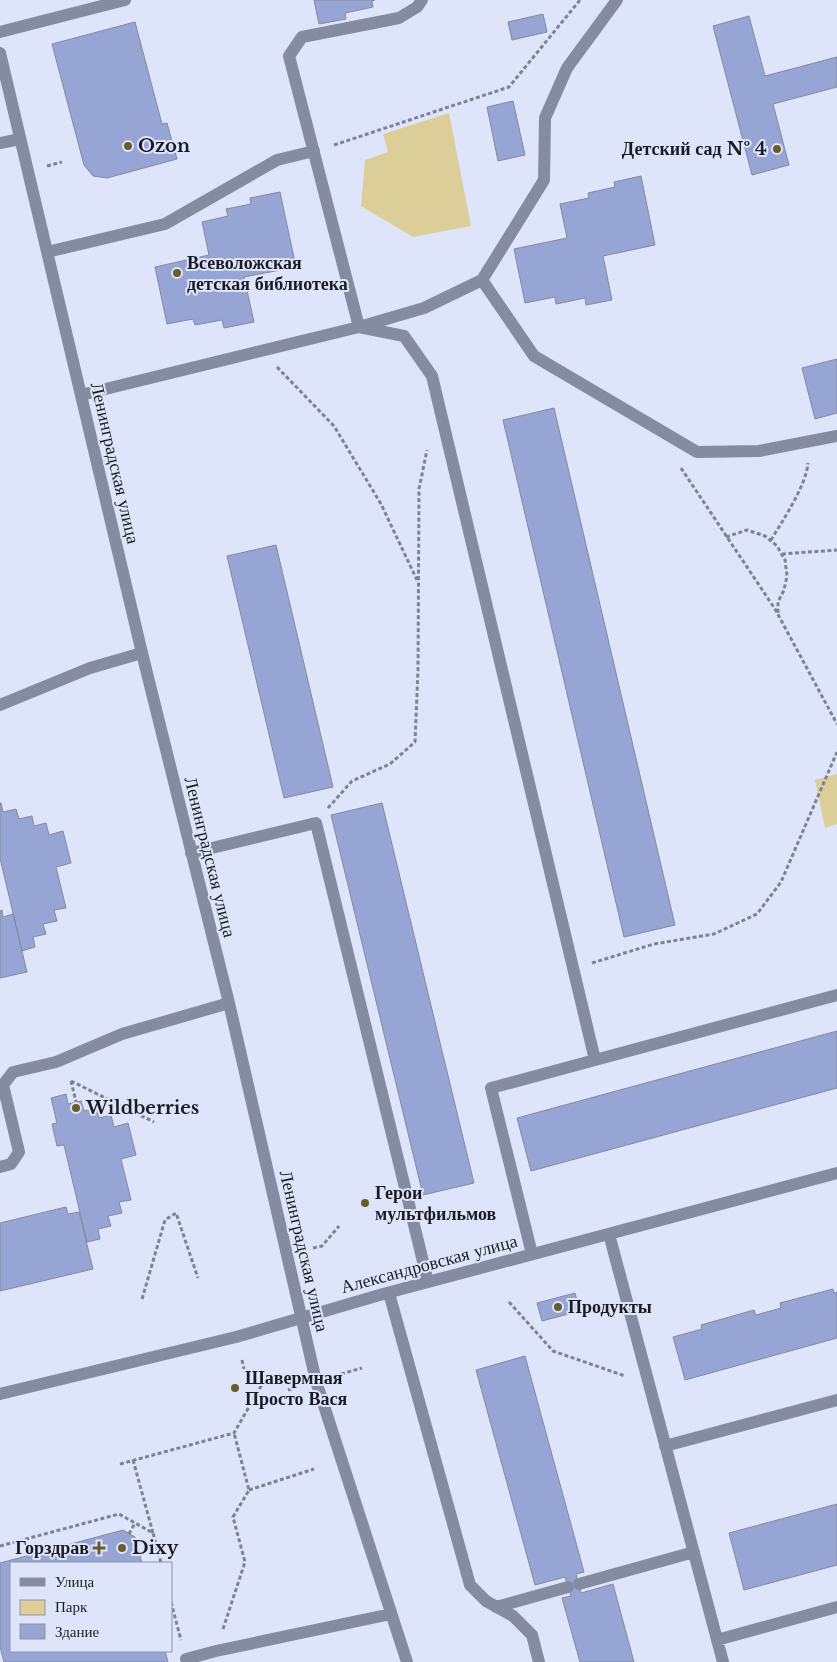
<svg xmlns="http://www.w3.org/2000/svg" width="837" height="1662" font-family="'Libre Baskerville',serif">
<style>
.green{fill:#dcce98}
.building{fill:#97a5d5;stroke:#83899d}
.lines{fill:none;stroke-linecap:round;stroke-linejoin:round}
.path{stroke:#7e8392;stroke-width:3;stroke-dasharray:4 2.5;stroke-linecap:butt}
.minor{stroke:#858ba0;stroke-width:12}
.poi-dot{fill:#695d2a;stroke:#dee5fb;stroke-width:2}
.labels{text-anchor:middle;stroke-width:4;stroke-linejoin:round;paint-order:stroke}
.poi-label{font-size:18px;font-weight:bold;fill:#1a1c24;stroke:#dee5fb;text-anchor:start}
.street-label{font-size:18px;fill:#1a1c24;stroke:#dee5fb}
</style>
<rect width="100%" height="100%" fill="#dee5fb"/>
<path class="green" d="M449,113L471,226L413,237L361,206L365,160L388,152L383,134Z
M837,774V824L825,828L815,780Z"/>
<path class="building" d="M314,0H375L372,1L373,7L345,13L346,19L319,24Z
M543,14L547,32L512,40L508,22Z
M749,16L765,76L837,57V87L773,104L789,165L752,175L713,26Z
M135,22L162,124L167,123L177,159L107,178L93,176L84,165L52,44Z
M513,101L525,155L498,161L487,107Z
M641,176L655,245L603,256L612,300L586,305L585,298L556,304L555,297L525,303L514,249L567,238L560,204L589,198L588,193L615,187L614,182Z
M280,192L296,267L244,277L254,322L224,328L222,320L195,325L193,319L167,324L155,267L209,255L202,222L228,216L226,209L251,204L250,198Z
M837,359V413L815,419L802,368Z
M554,408L675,925L624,937L503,420Z
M276,545L333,787L284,798L227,556Z
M0,803H1L3,812L16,809L19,819L32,816L34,826L46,823L49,835L63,831L71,863L56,867L66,908L54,910L57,921L43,924L46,934L33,937L35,947L22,951L0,858Z
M382,803L474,1183L423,1195L331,815Z
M2,910L3,917L13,914L27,972L0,978V911Z
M837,1031V1088L531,1171L517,1118Z
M66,1094L68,1104L81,1101L84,1111L97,1108L99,1118L111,1115L114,1127L128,1123L136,1155L121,1159L131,1200L119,1202L122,1213L108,1216L111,1226L98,1229L100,1239L87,1242L64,1145L57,1146L52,1124L57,1123L51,1098Z
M66,1207L68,1214L79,1212L93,1269L0,1291V1223Z
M833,1289L834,1293L837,1292V1338L685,1380L673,1337L702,1329L701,1325L754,1310L756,1315L781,1308L780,1303Z
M575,1293L580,1311L542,1321L537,1303Z
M525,1356L584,1572L576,1574L581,1593L613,1584L634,1662H580L562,1598L571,1596L565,1577L535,1585L476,1370Z
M837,1504V1565L744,1590L729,1533Z
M123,1530L135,1537L142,1563H11V1651H165L168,1662H4L0,1647V1563Z"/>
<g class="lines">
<path class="path" d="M334,145L509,87L580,0
M47,166L62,162
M277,367L334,426L381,504L417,580
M681,468L775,609L837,724
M726,537L747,530L765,536L777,546L785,560L787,576L784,590L778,602V614
M771,540C783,520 806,486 808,463
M782,554L837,550
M328,808L352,781L390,764L415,742L418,670L419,489L427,450
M592,963L654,944L714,934L757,914L781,882L837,752
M71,1081L154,1122
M71,1081L76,1102
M313,1248L322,1246L339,1226
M142,1299L165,1220L176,1213L198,1278
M509,1302L553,1351L625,1376
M242,1360L244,1369
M341,1374L362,1368
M288,1390L297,1387
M133,1460L153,1533
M120,1464L234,1433L269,1372
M249,1490L314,1469
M129,1534L135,1523
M0,1546L119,1514L153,1533L161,1563
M171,1602L181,1640
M223,1629L245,1562L233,1517L249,1490L234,1433"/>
<path class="minor" d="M422,0L417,7L399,18L302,37L289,56L359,327L404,336L432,376L595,1060L491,1088L532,1254
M0,32L125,0
M0,53L142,653L229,1003L316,1381L407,1662
M0,143L20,139
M47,252L165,224L277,160L314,151
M482,280L534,356L697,452L759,451L837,436
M81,395L359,327L424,308L482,280L544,180L545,118L567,68L617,0
M0,705L90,668L142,653
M191,853L316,823L428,1282
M595,1060L837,995
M0,1167L11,1164L19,1152L3,1085L13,1072L56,1062L122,1034L229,1003
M609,1234L723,1662
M389,1293L470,1585L486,1601L513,1616L532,1635L539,1662
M0,1394L236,1337L383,1294L837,1173
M665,1446L837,1400
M579,1584L694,1552
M496,1607L568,1587
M717,1640L837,1607
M186,1659L216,1651L391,1614"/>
</g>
<g class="poi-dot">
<circle cx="128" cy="146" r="5"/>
<circle cx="777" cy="149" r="5"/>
<circle cx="177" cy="273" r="5"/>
<circle cx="76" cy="1108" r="5"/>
<circle cx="365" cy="1203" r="5"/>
<circle cx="558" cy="1307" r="5"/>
<circle cx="235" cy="1388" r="5"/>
<path d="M96.5 1540.5h5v5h5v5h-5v5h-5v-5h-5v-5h5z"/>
<circle cx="122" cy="1548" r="5"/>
</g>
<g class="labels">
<g class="poi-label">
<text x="138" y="152">Ozon</text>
<text x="767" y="155" text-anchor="end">Детский сад № 4</text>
<text x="187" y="269">Всеволожская<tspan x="187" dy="21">детская библиотека</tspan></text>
<text x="86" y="1114">Wildberries</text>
<text x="375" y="1199">Герои<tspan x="375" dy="21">мультфильмов</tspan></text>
<text x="568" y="1313">Продукты</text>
<text x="245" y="1384">Шавермная<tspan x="245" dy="21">Просто Вася</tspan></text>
<text x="89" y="1554" text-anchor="end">Горздрав</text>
<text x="132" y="1554">Dixy</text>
</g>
<g class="street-label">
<text transform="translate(115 463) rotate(77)" y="6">Ленинградская улица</text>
<text transform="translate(210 857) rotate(76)" y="6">Ленинградская улица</text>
<text transform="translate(304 1251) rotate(77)" y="6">Ленинградская улица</text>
<text transform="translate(429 1264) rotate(-15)" y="6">Александровская улица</text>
</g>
</g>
<rect x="10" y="1562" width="162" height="90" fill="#dee5fb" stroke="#9095a5"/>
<rect x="20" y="1578" width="25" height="8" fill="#858ba0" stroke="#9095a5"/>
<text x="55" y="1587" font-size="15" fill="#1a1c24">Улица</text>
<rect x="20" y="1600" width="25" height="15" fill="#dcce98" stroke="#9095a5"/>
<text x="55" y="1612" font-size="15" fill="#1a1c24">Парк</text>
<rect x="20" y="1624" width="25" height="15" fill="#97a5d5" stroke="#9095a5"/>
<text x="55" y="1637" font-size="15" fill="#1a1c24">Здание</text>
</svg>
